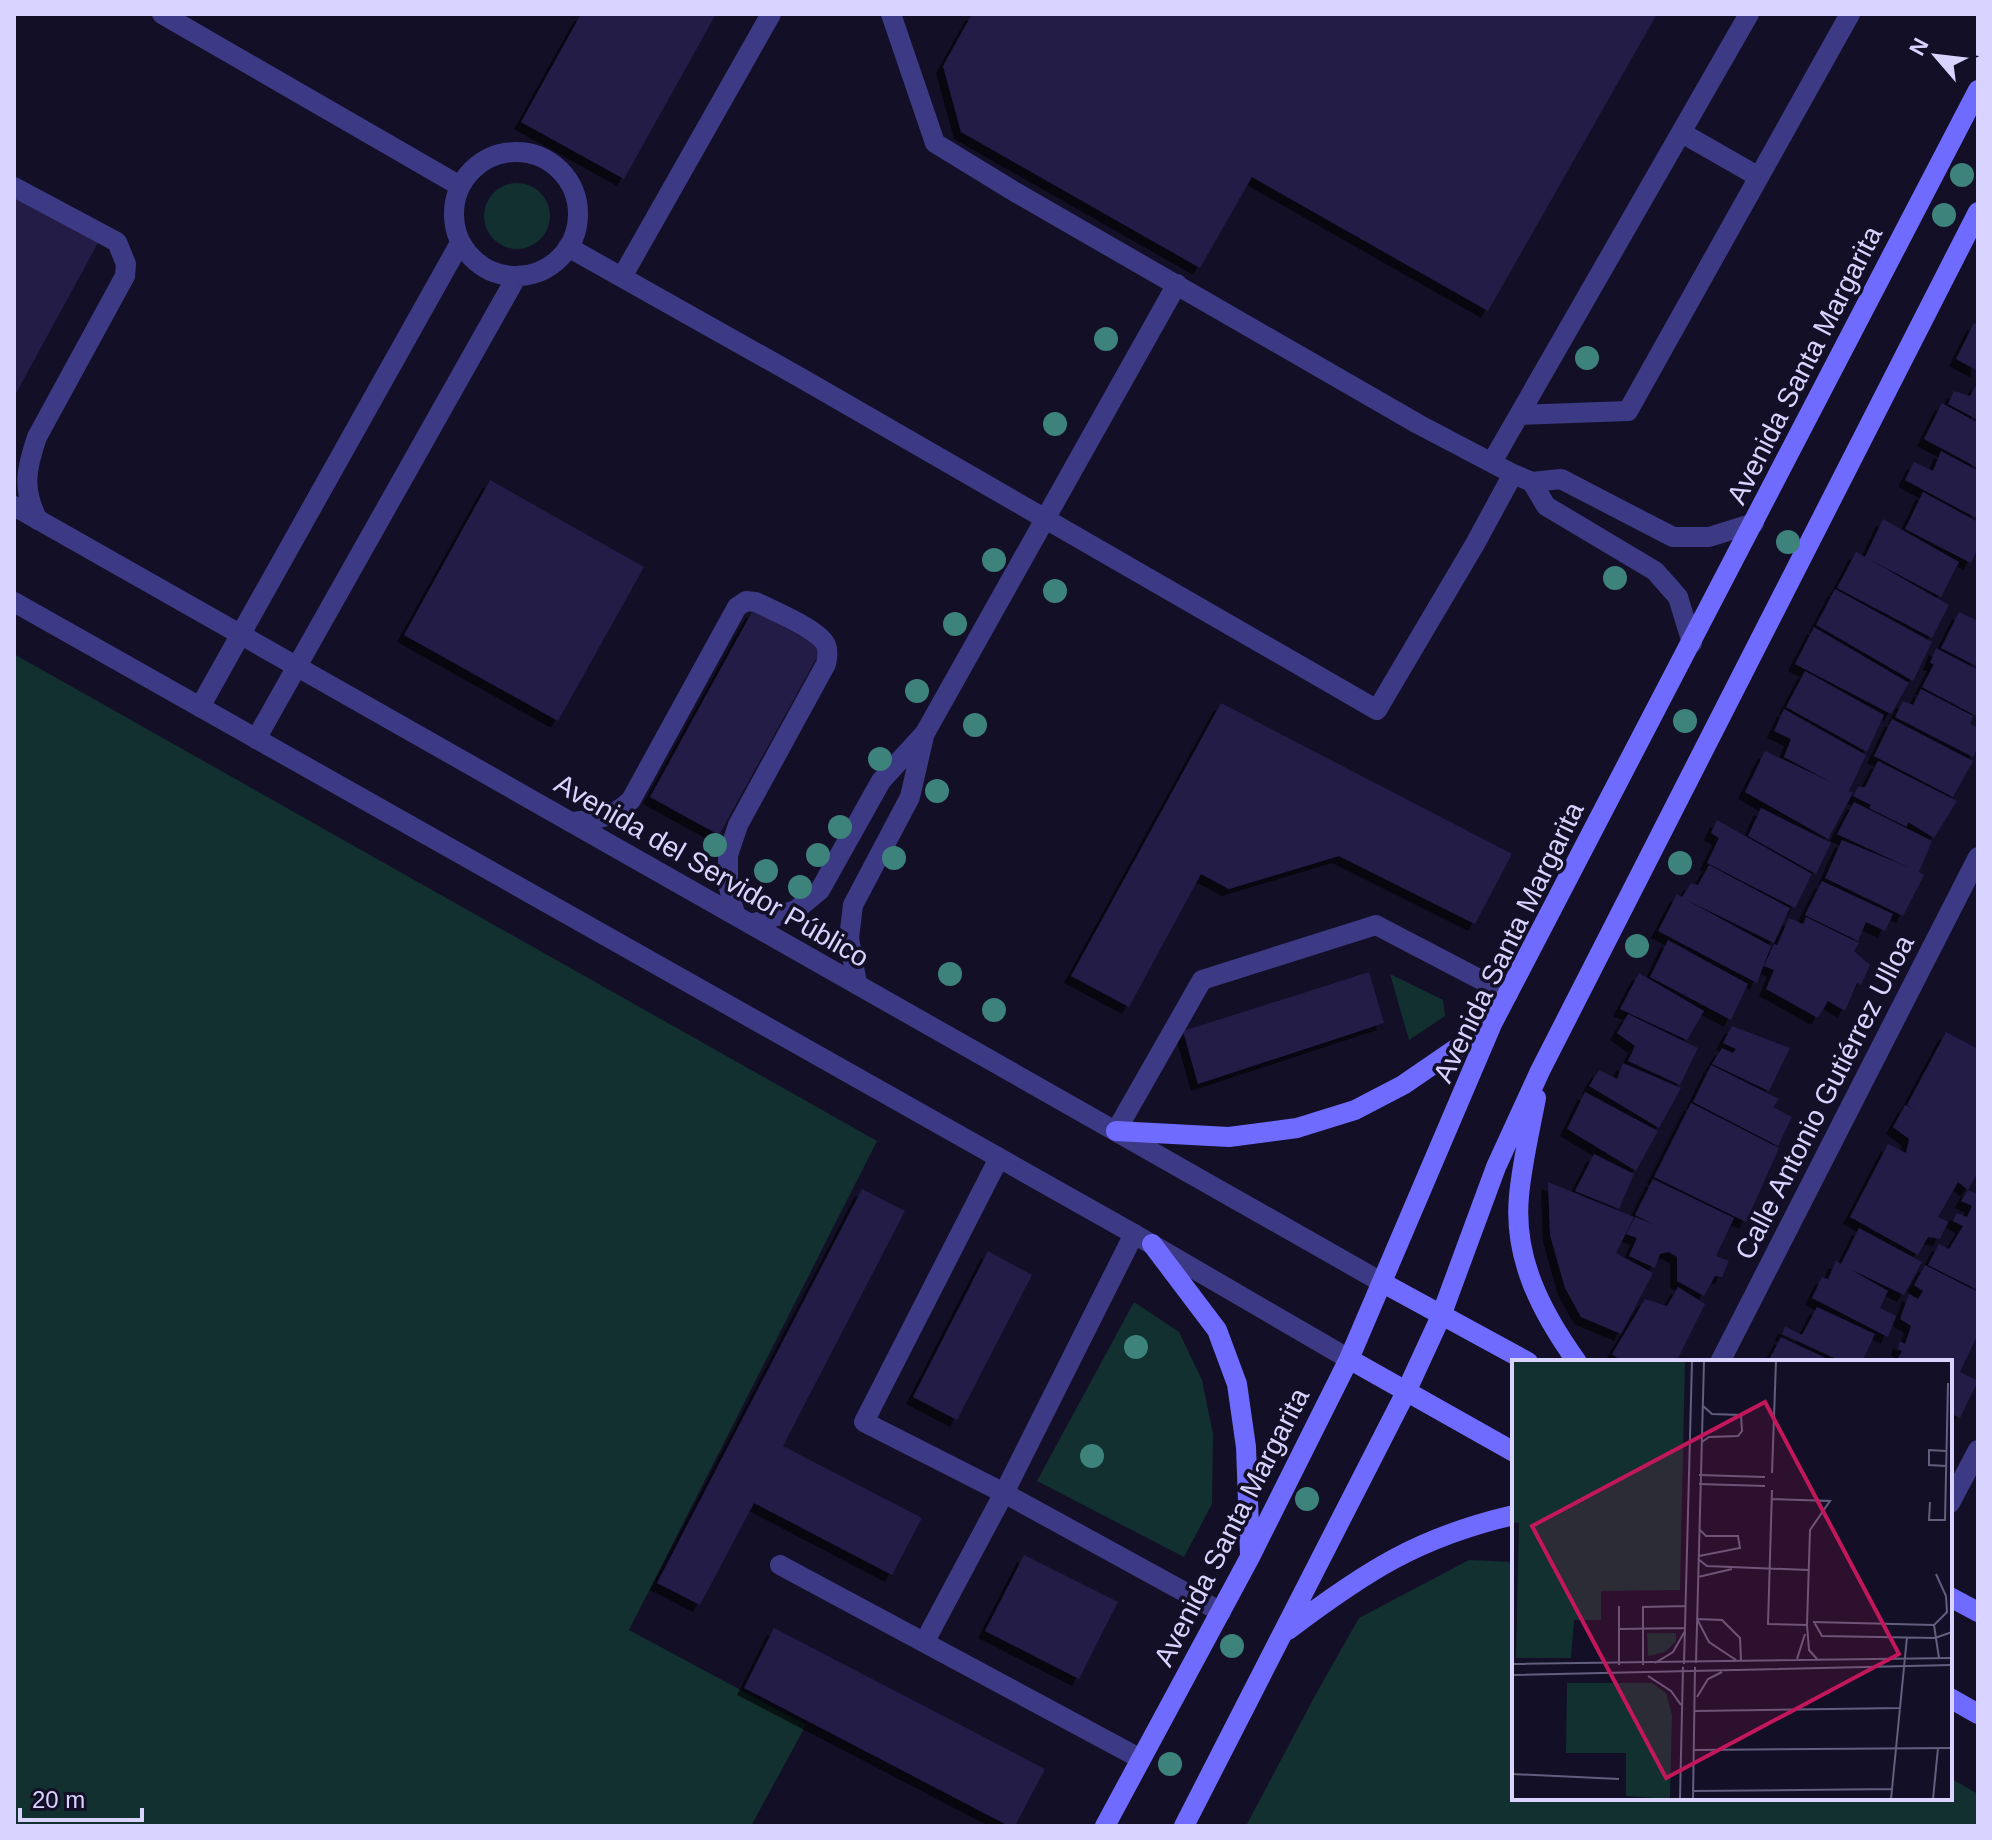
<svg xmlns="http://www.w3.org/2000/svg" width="1992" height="1840" font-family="Arial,sans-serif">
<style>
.green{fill:#12302f}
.building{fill:#241b47;filter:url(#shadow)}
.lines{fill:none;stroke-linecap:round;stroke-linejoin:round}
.service{stroke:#3d3a85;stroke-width:20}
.minor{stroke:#3d3a85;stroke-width:20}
.tertiary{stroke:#3d3a85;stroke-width:20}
.secondary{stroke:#6f6bff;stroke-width:20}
.tree{fill:#3d827b}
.labels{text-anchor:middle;stroke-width:7;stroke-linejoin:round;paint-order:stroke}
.street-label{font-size:28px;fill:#d9d4ff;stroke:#130f26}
.inset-road{fill:none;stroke:#625e7d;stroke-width:2}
.view{fill:#c2185b;fill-opacity:0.15;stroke:#c2185b;stroke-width:4}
.inset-edge{fill:none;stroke:#d9d4ff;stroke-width:4}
</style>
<defs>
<filter id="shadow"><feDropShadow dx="-7" dy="7" stdDeviation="0" flood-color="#0009"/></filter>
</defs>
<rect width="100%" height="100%" fill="#130f26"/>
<path class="green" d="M484 216a33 33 0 1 1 66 0a33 33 0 1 1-66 0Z
M14,654L877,1141L629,1630L806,1725L751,1826H14Z
M1390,974L1443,1000L1445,1016L1409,1040Z
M1134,1302L1179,1332L1202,1380L1213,1434L1212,1504L1184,1557L1037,1481Z
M1469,1560L1514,1562V1798H1950V1778L1978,1794V1826H1246L1317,1692L1359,1618Z"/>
<path class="building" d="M581,14H716L624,179L521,122Z
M972,14H1657L1488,311L1252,177L1200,268L961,132L943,66Z
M14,198L98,243L14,397Z
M1974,323L1978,325V371L1956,359Z
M1978,382V420L1948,404L1954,391L1970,396Z
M1942,403L1978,423V468L1924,439Z
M1941,451L1978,471V519L1905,480L1914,462L1933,471Z
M490,480L644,567L558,721L404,635Z
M1923,492L1978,522V547L1971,563L1905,529Z
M1883,519L1959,562L1941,597L1867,558L1949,605L1932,638L1837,588L1856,552L1865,557Z
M1835,589L1932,642L1913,681L1816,625Z
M753,610L822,648L719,835L650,797Z
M1959,612L1978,621V667L1941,648Z
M1814,627L1909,683L1891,714L1795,664Z
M1936,648L1978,670V717L1922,687L1934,664L1930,663Z
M1805,671L1884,715L1867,752L1786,707Z
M1921,689L1973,716L1970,724L1978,728V748L1973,757L1895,717L1903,701L1913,705Z
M1221,703L1512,854L1475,924L1339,856L1229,889L1201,874L1129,1007L1071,976Z
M1784,709L1866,755L1849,791L1853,793L1828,839L1745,792L1765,751L1833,783L1784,757L1791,739L1774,731Z
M1892,719L1973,761L1953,797L1874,756Z
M1878,761L1957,801L1934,838L1908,822L1907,827L1869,808L1871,805L1853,796L1858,787H1865Z
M1854,802L1932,841L1919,872L1924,875L1903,916L1825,878L1842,840L1910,868L1837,834Z
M1761,808L1831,843L1816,874L1748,836Z
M1717,820L1812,874L1795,908L1707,863L1719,838L1711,833Z
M1709,865L1790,908L1774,943L1685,899L1771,946L1757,983L1658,931L1677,894L1682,897L1691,883L1698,885Z
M1822,881L1893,914L1885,931L1866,922L1858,941L1805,915Z
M1806,917L1859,943L1854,951L1870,965L1861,985L1857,983L1845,1011L1828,1001L1818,1018L1766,989L1774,970L1764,966L1774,944L1777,945L1789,918L1803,924Z
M1668,940L1748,984L1731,1020L1650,977Z
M1369,972L1384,1023L1198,1084L1183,1031Z
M1639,973L1704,1011L1687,1040L1620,1009Z
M1628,1014L1698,1048L1680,1085L1628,1061L1635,1046L1617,1033Z
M1732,1026L1790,1048L1769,1091L1712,1064L1722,1048L1733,1053L1736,1049L1723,1043Z
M1946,1032L1978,1049V1172L1968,1190L1978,1195V1290L1928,1265L1939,1244L1949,1249L1963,1226L1953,1221L1957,1213L1967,1217L1972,1206L1961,1201L1968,1190L1958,1182L1938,1217L1948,1222L1940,1239L1928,1237L1918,1255L1850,1217L1888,1144L1906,1153L1909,1139L1893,1127L1905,1105L1915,1110L1907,1105Z
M1623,1063L1681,1088L1659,1128L1589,1086L1599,1070L1617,1079Z
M1711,1065L1779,1099L1773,1107L1792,1117L1778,1146L1693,1102Z
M1585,1092L1658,1131L1636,1171L1567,1129Z
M1691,1103L1779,1148L1746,1222L1654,1177Z
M1594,1154L1634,1174L1619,1209L1575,1191Z
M1653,1179L1734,1218L1716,1256L1729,1261L1722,1277L1715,1276L1704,1296L1677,1281V1257L1669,1252L1660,1254L1655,1268L1629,1256L1637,1238L1626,1234L1635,1217L1655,1225L1635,1215Z
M1548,1182L1634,1217L1616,1253L1653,1273L1621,1334L1581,1317L1565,1288L1550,1235Z
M862,1189L905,1211L783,1446L922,1518L892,1575L754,1503L700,1605L657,1583Z
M1859,1228L1922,1262L1904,1295L1848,1268L1888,1291L1880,1308L1896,1316L1888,1337L1812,1298L1822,1277L1828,1279L1836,1261L1841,1264Z
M988,1251L1032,1275L957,1420L913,1397Z
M1925,1265L1978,1292V1334L1960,1372L1978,1381L1960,1418L1950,1413V1362H1896L1902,1351L1898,1349L1900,1341L1905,1344L1911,1326L1900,1319L1909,1294L1918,1299L1923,1291L1914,1285Z
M1678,1287L1705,1304L1676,1362H1623L1612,1354L1645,1299L1667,1306Z
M1817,1307L1875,1334L1862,1362H1843L1782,1334L1785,1326L1802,1335Z
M1781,1337L1834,1362H1768Z
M1024,1555L1118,1602L1079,1679L985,1631Z
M774,1628L1045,1769L1015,1826H1009L744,1688Z"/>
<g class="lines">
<path class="service" d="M162,14L460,186
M891,14L935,143L1015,192L1418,424L1513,474L1532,482L1561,479L1673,537H1709L1754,523
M1682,133L1759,177
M454 214a62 62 0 1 1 124 0a62 62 0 1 1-124 0Z
M14,187L117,242L126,264L125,276L37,437C26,469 22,490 38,520
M568,247L801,378L1377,710L1475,544L1513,474
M622,277L771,14
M1519,415L1628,411L1850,14
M1492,462L1749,14
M1532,482L1546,506L1655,571L1678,597L1692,643
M200,707L460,243
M256,739L517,276
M571,822C598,819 611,819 631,800L737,607L746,601L756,602C773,611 819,629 826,645C829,652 827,658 826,664L738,825L728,855V883L735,915
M751,924L796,910L820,890L881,781L925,733L1177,284
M857,984L849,938L853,905L910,797L924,736
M1116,1131L1202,980L1376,925L1508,994
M999,1158L864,1422L1004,1493L1221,1612
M780,1565L1141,1759
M925,1641L1004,1493L1134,1234"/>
<path class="minor" d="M1720,1362L1978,857
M1950,1503L1978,1450"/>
<path class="tertiary" d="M14,506L1383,1283
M14,602L1134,1234L1349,1359"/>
<path class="secondary" d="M1536,1098C1530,1130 1522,1163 1519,1196C1513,1259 1542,1313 1577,1362
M1116,1131L1229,1137L1297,1128L1355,1110L1403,1085L1492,1024
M1152,1244L1217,1330L1237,1384L1246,1447L1250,1554
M1383,1283L1528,1362
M1349,1359L1514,1452
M1950,1597L1978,1612
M1288,1630C1365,1572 1418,1537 1514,1515
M1950,1698L1978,1714
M1105,1826L1250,1557L1349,1359L1492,1024L1978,90
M1184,1826L1406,1392L1441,1316L1496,1167L1540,1071L1978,212"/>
</g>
<g class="tree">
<circle cx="1962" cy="175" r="12"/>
<circle cx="1944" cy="215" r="12"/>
<circle cx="1106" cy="339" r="12"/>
<circle cx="1587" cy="358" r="12"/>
<circle cx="1055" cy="424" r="12"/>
<circle cx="1788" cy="542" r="12"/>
<circle cx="994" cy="560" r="12"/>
<circle cx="1615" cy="578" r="12"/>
<circle cx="1055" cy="591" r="12"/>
<circle cx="955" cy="624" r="12"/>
<circle cx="917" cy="691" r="12"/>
<circle cx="1685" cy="721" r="12"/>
<circle cx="975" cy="725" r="12"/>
<circle cx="880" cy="759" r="12"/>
<circle cx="937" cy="791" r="12"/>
<circle cx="840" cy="827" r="12"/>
<circle cx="715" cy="845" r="12"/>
<circle cx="818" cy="855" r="12"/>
<circle cx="894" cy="858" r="12"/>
<circle cx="1680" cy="863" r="12"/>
<circle cx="766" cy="871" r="12"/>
<circle cx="800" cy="887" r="12"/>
<circle cx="1637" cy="946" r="12"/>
<circle cx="950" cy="974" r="12"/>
<circle cx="994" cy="1010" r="12"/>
<circle cx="1136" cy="1347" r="12"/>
<circle cx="1092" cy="1456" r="12"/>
<circle cx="1307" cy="1499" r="12"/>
<circle cx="1232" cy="1646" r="12"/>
<circle cx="1170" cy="1764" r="12"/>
</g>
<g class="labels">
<g class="street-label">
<text transform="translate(1804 365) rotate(-63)" y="10">Avenida Santa Margarita</text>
<text transform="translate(712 870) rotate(30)" y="10">Avenida del Servidor Público</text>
<text transform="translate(1508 942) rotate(-64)" y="10">Avenida Santa Margarita</text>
<text transform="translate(1824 1097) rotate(-63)" y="10">Calle Antonio Gutiérrez Ulloa</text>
<text transform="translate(1231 1527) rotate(-63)" y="10">Avenida Santa Margarita</text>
</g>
</g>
<g transform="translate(1512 1360)">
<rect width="440" height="440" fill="#130f26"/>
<path d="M0,1H173L168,230L89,231V260H62L59,298H4L7,163L0,162ZM135,273H164V281L153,292L136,296ZM55,323H140L154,333L160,355L158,439L114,436V393H54Z" fill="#12302f"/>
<path class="inset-road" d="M190,82L197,77L226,76L230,71L229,55L200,54L191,46M434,106L417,105V90L434,91M260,113L264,1M187,115L253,117M187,124L253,126M260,130L256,264L295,265M260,139L318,141L298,170L295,265L297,290L305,299M418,142L417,160H433L436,23M187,196L228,188L226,176H194L188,170M186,199L195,206L296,210M424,214L434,236L435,252L422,265L427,298M186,217L220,209M0,226V263M185,259L210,260L228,278L229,300M185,259L197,282L224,300M301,262L422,265M302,262L310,276L423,278L440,272M107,269L173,268M285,299L293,274M143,303L161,292L173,271M184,303L192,1M0,304L440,298M172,304L180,1M107,305V246M131,305V247L174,246M0,315L440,305M136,316L159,331L169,345M185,337L196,319L210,312M183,351L389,348M182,390L440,388M0,414L107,419M181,431L380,429M168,439L171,307M181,439L183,307M379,439L395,277M421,439L426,388"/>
<path class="view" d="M253,42L387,294L154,418L20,166Z"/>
<rect width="440" height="440" class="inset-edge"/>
</g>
<rect width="1992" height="1840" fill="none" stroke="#d9d4ff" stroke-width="32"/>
<g transform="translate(1936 56) rotate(298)" stroke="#130f26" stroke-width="6" paint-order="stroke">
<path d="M0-6L14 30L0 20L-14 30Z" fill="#d9d4ff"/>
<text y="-12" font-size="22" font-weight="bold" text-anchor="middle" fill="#d9d4ff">N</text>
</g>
<path d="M20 1808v12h122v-12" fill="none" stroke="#d9d4ff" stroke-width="4"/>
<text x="32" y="1808" font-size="24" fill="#d9d4ff" stroke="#130f26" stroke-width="6" paint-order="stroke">20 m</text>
</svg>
